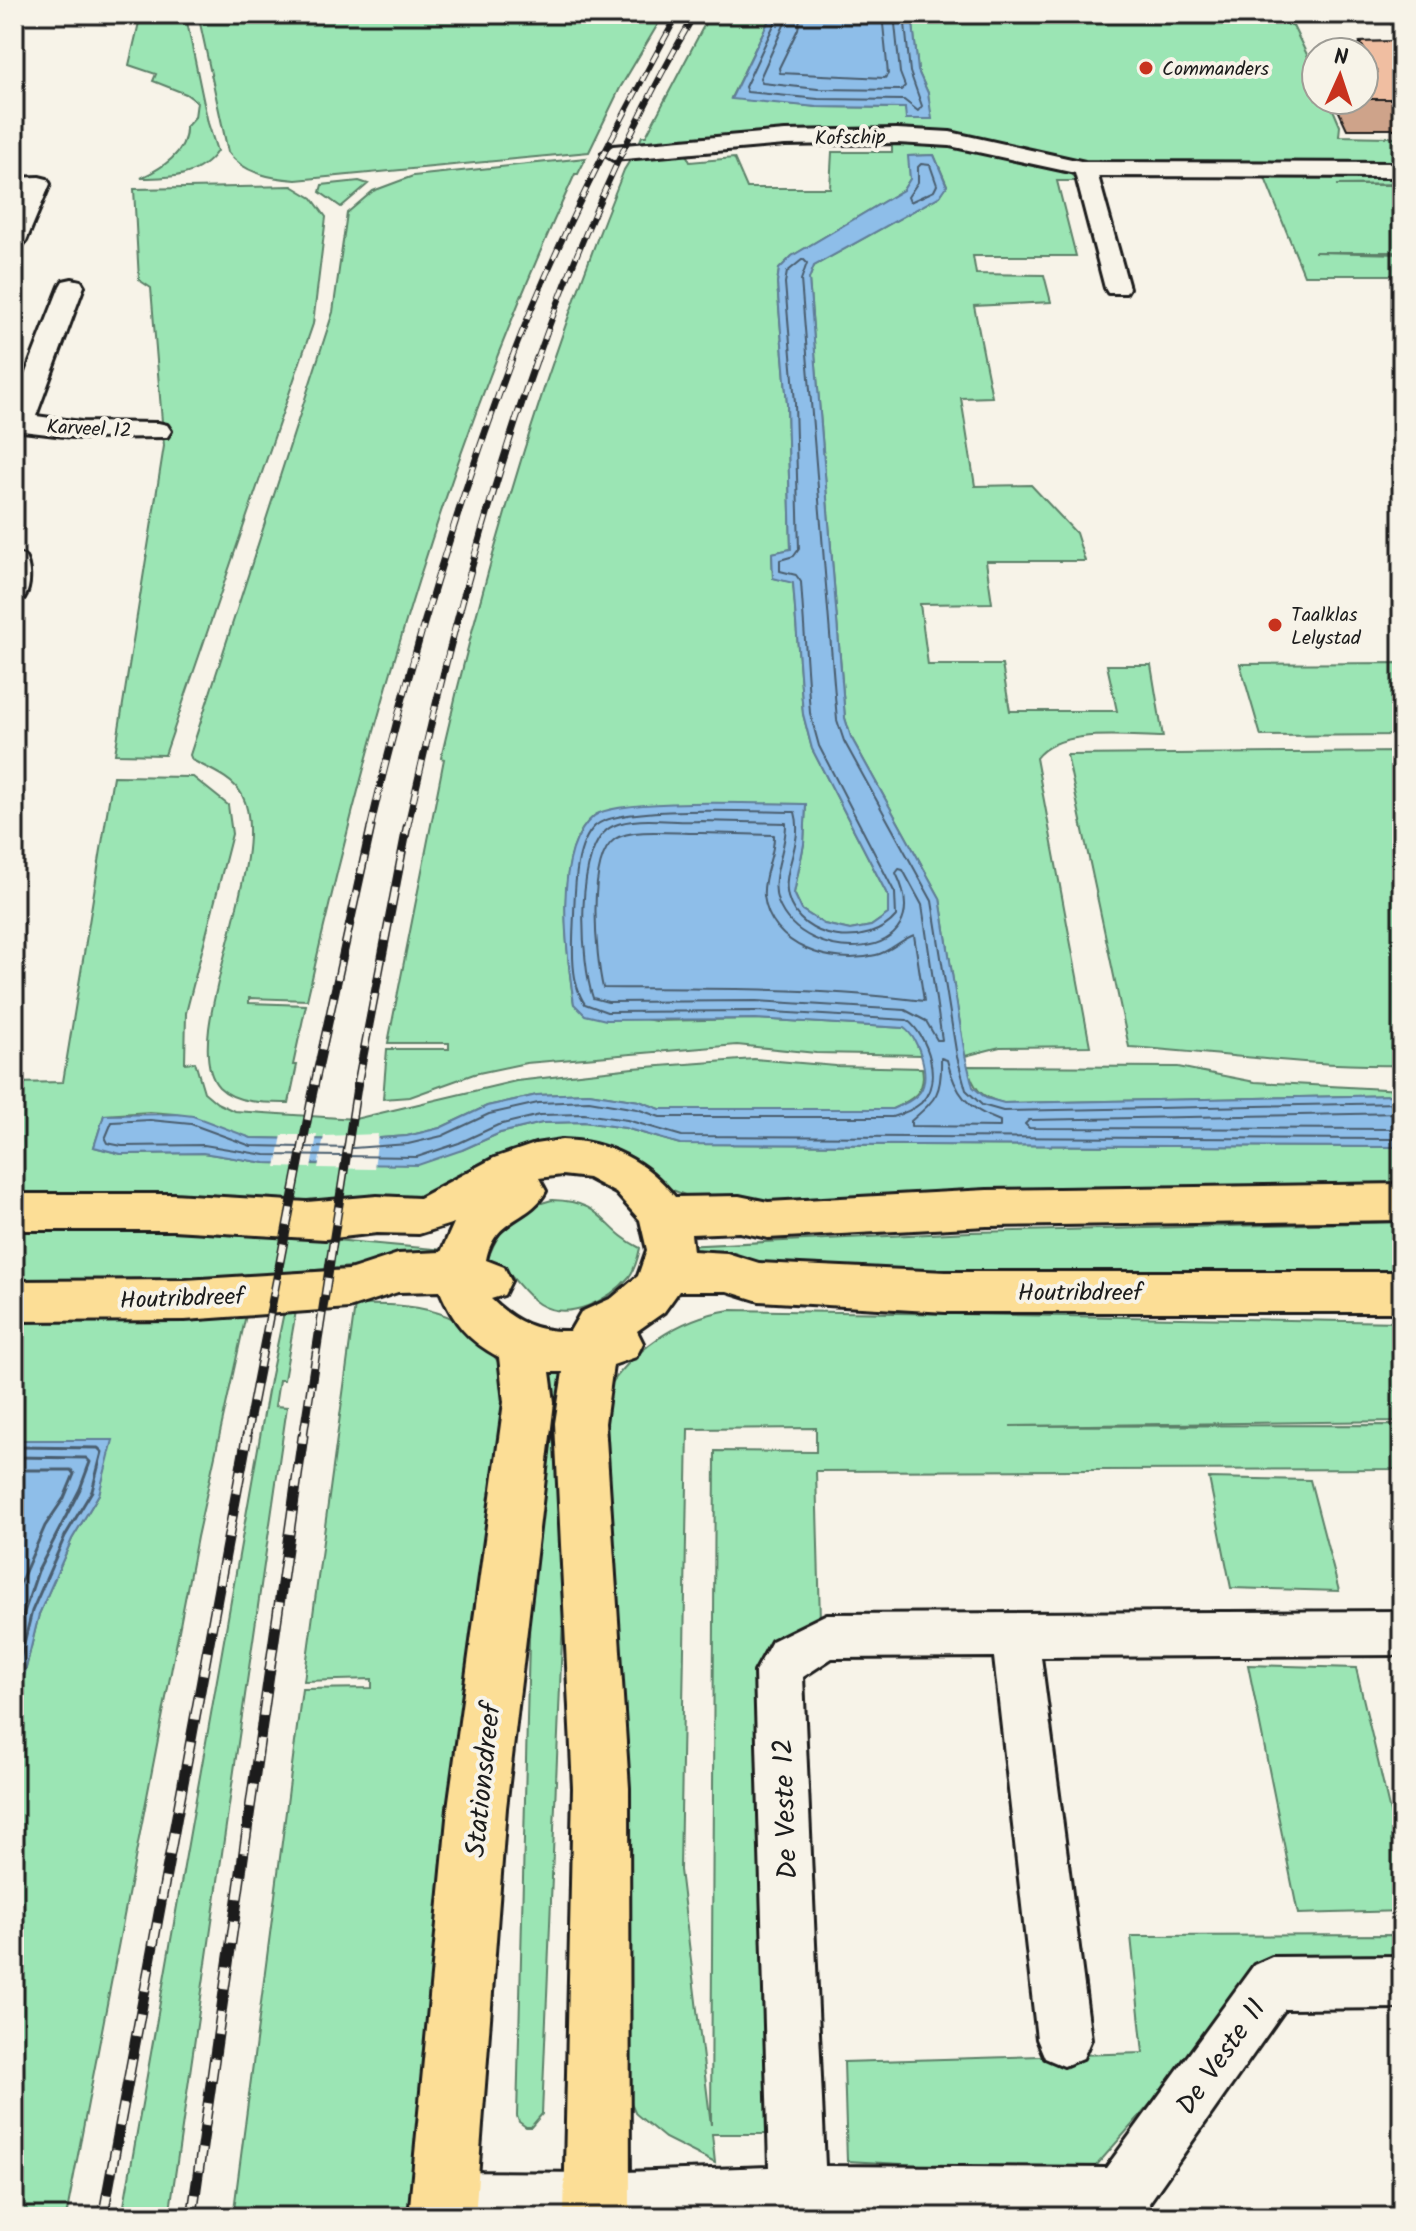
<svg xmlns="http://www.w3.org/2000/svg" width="1416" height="2231" font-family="Kalam,sans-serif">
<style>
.green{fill:#9be5b4;stroke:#5c8068;stroke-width:2;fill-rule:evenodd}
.water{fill:#8ebee9;stroke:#607d97;stroke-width:2}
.pier{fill:#f7f3e8}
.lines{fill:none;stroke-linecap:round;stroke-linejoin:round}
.shore-far1{stroke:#4a5d6e;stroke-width:2}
.shore{stroke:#4a5d6e;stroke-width:3}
.minor-casing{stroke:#1c1c1c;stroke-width:6}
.major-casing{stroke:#1c1c1c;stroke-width:6}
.minor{fill:#f7f3e8;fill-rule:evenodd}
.major{fill:#fcde96;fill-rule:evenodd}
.rail-far3-casing{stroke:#1c1c1c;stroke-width:6}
.rail-far2-casing{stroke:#1c1c1c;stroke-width:7}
.rail-far1-casing{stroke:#1c1c1c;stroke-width:9}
.rail-casing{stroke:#1c1c1c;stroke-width:11}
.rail-far3{stroke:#f7f3e8;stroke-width:4;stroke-dasharray:11;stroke-linecap:butt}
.rail-far2{stroke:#f7f3e8;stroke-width:5;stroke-dasharray:14;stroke-linecap:butt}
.rail-far1{stroke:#f7f3e8;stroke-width:6;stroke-dasharray:18;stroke-linecap:butt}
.rail{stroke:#f7f3e8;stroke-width:8;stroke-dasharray:23;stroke-linecap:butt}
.wall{fill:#cea38a;stroke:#1c1c1c;stroke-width:2}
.building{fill:#f0bea1;stroke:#1c1c1c;stroke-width:2}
.poi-dot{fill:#c8321e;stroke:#f7f3e8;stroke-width:3}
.labels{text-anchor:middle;stroke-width:8;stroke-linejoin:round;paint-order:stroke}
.far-poi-label{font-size:20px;fill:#1c1c1c;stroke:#f7f3e8;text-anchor:start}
.far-street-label{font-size:20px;fill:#1c1c1c;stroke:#f7f3e8}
.street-label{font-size:24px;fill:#1c1c1c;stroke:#f7f3e8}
.near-street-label{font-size:28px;fill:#1c1c1c;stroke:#f7f3e8}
</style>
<rect width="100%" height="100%" fill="#f7f3e8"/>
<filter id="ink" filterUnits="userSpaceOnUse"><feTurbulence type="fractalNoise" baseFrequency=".0125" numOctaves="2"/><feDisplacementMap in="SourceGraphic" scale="16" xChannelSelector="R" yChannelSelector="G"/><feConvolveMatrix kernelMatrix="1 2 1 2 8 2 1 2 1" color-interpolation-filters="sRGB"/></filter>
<g filter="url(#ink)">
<path class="green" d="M141,14H178L187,22L208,123L217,151C200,177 170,178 141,178C162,168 187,153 186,127L195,117L197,102L186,94L153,81L156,74L129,65Z
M198,14H664L620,88L589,152L296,180C271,178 244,174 228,152Z
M710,14H772L731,98L817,107L905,108L907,118L931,119L928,93L918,71L912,14H1324L1326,23L1291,22L1316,73V100H1329L1340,126L1339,136L1389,137L1402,140V164H1105L1080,161L987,140L637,148L642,136H646Z
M892,141L937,142L1067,170L1078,181H1057L1076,256H973L976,274L1044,275L1051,302L974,306L992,397L961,398L975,486L1031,485L1076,533L1085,561H986L992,603L920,604L928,665H1002L1010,711H1117L1107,665H1151L1163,737C1127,737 1060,727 1036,758L1090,1046L1000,1047L965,1056L940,898L851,737L845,718L809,279L814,266L940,196L947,185L934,155L909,156L910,179L903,190L792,256L779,269L777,283L787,404L791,549L772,553L773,578L793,582L803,714L812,749L888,896V914L871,926L850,930L824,924L802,910L794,893L804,844L806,804C744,803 690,804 629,810C619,811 602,810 594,816C552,849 567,957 574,1004L655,1021L756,1019L904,1028L913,1034L921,1055L816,1053L737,1045L526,1063L474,1074L410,1097L383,1099L387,1049H449V1043H388L444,759L441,758C487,557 547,361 624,170L632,157L686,154L690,162L734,158L747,188H830L832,152H892Z
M586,158L578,174H575C452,438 371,716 307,1000L249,998V1003L306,1005L293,1065H297L289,1103C267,1103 236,1104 219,1087C175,1040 276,858 242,795C233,778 209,769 192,760L190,755L333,312L347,213L373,191L413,176Z
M1402,172V184L1337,185H1402V252H1314L1402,254V275H1304L1263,173Z
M359,181L368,184L341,207L320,192L322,185Z
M292,186L312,198L326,217L313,324L165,755L115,754L164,446L151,288L139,280L134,189Z
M1402,663V735L1261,736L1240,664Z
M1402,752V1065C1310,1067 1220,1053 1129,1047L1067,755Z
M113,776L193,777L228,805L232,834L186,1013L185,1063L195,1062L204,1092L217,1103L234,1111L355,1119L516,1081L633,1068L754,1059L836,1066L922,1068C927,1092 912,1100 892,1109H660L639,1101L589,1093L537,1095L487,1106L440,1128L407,1136L353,1140L251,1138L175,1114L150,1112L104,1115L94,1147L121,1154L203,1153L265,1163L349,1165L462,1150L500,1133L542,1123L584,1122L625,1128L680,1144L1402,1147V1189L779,1205L697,1200L670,1189L612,1156L424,1198L391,1202L14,1197V1083L63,1082Z
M967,1066L1178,1067L1255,1082L1402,1090V1095L1003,1103C980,1097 974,1089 967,1066Z
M552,1200C605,1201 600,1228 640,1248C638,1258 635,1269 629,1277C610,1300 568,1322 539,1304C519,1291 512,1269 488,1259C498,1228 520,1208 552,1200Z
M1402,1222V1275L978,1276L684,1259L683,1246L971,1232Z
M153,1229L269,1234L444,1250V1259L200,1280L14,1282V1230Z
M355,1305C427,1303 479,1311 509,1384L415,2217H233L302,1689L372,1688V1679L304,1681Z
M730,1310L1402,1322V1421L1010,1426L1402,1425V1469L816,1471L820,1620L767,1658L768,2134H712L715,2163L665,2138L636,2114L622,2082L603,1396C631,1351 677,1318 730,1310ZM816,1428V1452L715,1451L711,2125L680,1870L688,1429Z
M296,1311L284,1380H279L275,1406L287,1407L169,2217H122L270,1380L284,1312Z
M246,1315L197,1537L66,2217H14V1718L39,1614L72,1539L99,1494L112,1440H14V1321Z
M548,1368L564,1369V1592L542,2114L531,2127H526L519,2122L517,2116L533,1483Z
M1209,1478L1310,1480L1339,1591L1231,1588Z
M1248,1665L1356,1668L1402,1863V1911L1298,1914Z
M1402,1935V1979L1257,1982L1089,2174L847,2161L844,2062L1143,2053L1131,1936Z"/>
<path class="water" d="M772,14H912L918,71L928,93L932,119H906L905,108L817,107L731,99Z
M934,155L947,186L940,196L814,266L809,279L845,718L851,737L940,898L965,1055L973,1087L986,1098L1004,1103L1402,1095V1147L680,1144L625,1128L584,1122L542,1123L500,1133L462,1150L418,1165L265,1163L203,1153L121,1154L94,1147L104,1115L176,1114L193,1116L251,1138L353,1140L407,1136L440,1128L487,1106L537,1095L589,1093L639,1101L660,1109H892C902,1105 913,1101 920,1092C931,1076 919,1038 904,1028L756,1019L606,1020L585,1015L574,1004C567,956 551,851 594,816C616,797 769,804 806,804L804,844L794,893L802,910L824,924L850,930L871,926L888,914V896L812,749L803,714L793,583L773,578L772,553L791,549L787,404L777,283L779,269L792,256L903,190L910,179L908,156Z
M14,1440H113L99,1494L72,1539L39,1614L14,1718Z"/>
<path class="pier" d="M378,1134L374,1169L318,1168L324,1136Z
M282,1135H317L311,1168L276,1167Z"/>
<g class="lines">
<path class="shore-far1" d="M779,14L745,87L747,92L818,99L904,100L918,111L922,106L910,72L904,14
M789,14L760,78L762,83L818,89L901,90L905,86L900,73L894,14
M801,14L798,29L779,68L780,73L885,78L888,74L882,14
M921,164L930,165L937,185L934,191L910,202L908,197L918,182V167Z
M700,821L786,823C787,848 769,878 778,902C803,968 941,964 896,873L899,869L903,870L922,905L942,1040H937L926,1021L905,1010L756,1001L608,1002L593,998C581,964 573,844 613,826C638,815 673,823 700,821Z
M701,833L774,835C775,856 762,875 764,896C770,947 832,966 876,955C890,952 900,940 914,935L924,1001C817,987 710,989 603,988C596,957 586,859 615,839C633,827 680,834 701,833Z
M941,1058L947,1060C955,1093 967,1109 1000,1121V1127L911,1126V1121C937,1098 942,1094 941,1058Z
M1402,1103L1003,1111L982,1105L966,1090L957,1057L932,901L844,741L837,720L801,280L807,263L803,259L787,272L785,283L795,403L799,549L794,556L780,560V571L796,575L801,582L810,713L819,746L895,893L896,916C869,949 800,942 788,897C781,869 804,844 795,812C758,812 618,804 595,826C575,845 575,888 574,914C573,940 569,982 585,1004L607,1012L756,1011L907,1020C928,1036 943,1081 921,1103C913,1110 902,1114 892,1117H660L637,1109L589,1101L538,1103L489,1114L442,1136L408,1144L353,1148L251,1146L191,1124L150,1120L112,1122L105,1139L107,1143L122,1146L204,1145L265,1155L417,1157L459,1143L498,1125L540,1115L584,1114L627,1120L682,1136L1402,1139
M1402,1113L1029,1120L1025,1124L1029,1128L1402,1129"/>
<path class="shore" d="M14,1447L98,1448L102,1452L92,1491L65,1536L32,1611L14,1684
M14,1457L86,1458L90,1462L80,1489L38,1571L14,1642
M14,1470H71L74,1474L64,1498L45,1526L14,1597"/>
<defs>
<path id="minor" d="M897,129L950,132L1085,162L1402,163V177L1098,176L1129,288L1126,293H1108L1105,288L1075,173L950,146L897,143L785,145L613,160L602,153L613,146L785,131Z
M39,177L47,179L50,184L26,241L22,246L14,248V215L24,191L14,192V178Z
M72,279L81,281L84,286L36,416L81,422L158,423L167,425L171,431L167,437L81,438L14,430V403L60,286L63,281Z
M14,553L24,556C31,566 31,588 24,598L14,601Z
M1402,1611V1655L1041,1657L1091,2039L1083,2058L1064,2066L1045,2058L1037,2039L994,1657L832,1658L803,1677L825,2166L1106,2168L1254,1965L1272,1957L1402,1956V2008L1285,2009L1149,2203L1151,2217H422L415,2200L423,2180L443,2172L597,2173L769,2167L755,1672L772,1641L827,1614Z"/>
<path id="major" d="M562,1140C608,1141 647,1161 675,1197L739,1196L768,1202L987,1190L1402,1184V1220L987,1226L768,1238L739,1232L691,1234L693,1251L727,1253L759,1263L946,1272H1402V1312H946L759,1301L727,1291H679L664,1312L637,1331L643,1343L636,1357L613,1365L605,1423L629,1788L630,2217H564L573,1788L555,1423L563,1372H550L554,1402L506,1808L475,2217H409L448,1808L504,1402L499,1357C468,1341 453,1322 440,1291L398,1292L349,1308L185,1320L14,1321V1281L185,1280L349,1270L398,1254L441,1252L454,1223L419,1234L377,1233L325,1239L173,1230H14V1194H173L307,1202L377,1196L419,1198L494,1158L535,1144ZM562,1175L588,1178L616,1193L640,1220L647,1250L638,1276L612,1298L581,1312L570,1331C536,1332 515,1322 491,1299L504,1295L511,1281L504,1267L486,1260C494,1217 530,1222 546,1191L539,1178Z"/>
</defs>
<use href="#minor" class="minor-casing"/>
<use href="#major" class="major-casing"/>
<use href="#minor" class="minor"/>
<use href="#major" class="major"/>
<defs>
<path id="rail-far3" d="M511,360C557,240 616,127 678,14
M537,360C579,240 631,124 695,14"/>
<path id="rail-far2" d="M370,829C407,669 455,512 512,358
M407,829C442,669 483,512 537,358"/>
<path id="rail-far1" d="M246,1438L312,1096L371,827
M303,1438L357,1087L407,827"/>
<path id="rail" d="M103,2217L247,1436
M192,2217L303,1436"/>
</defs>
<use href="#rail-far3" class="rail-far3-casing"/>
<use href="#rail-far2" class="rail-far2-casing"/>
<use href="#rail-far1" class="rail-far1-casing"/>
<use href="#rail" class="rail-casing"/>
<use href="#rail-far3" class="rail-far3"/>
<use href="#rail-far2" class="rail-far2"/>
<use href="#rail-far1" class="rail-far1"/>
<use href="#rail" class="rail"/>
</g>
<path class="wall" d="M1402,41V129H1347L1334,101V100H1364V52H1357L1360,42Z"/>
<path class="building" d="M1402,41V99H1364V72H1377L1360,42Z"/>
</g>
<g class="poi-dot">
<circle cx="1146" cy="68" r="8"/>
<circle cx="1275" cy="625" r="8"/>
</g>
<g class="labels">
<g class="far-poi-label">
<text x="1162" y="75">Commanders</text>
<text x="1291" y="621">Taalklas<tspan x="1291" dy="23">Lelystad</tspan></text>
</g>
<g class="far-street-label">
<text transform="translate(850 137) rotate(-1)" y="7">Kofschip</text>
<text transform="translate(89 428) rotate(3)" y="7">Karveel 12</text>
</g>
<g class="street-label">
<text x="1080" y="1300">Houtribdreef</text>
<text transform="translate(182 1298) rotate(-2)" y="8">Houtribdreef</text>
</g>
<g class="near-street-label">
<text transform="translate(482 1780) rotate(-84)" y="10">Stationsdreef</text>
<text transform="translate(784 1809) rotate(-92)" y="10">De Veste 12</text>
<text transform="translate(1220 2056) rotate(-55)" y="10">De Veste 11</text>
</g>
</g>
<rect width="1416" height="2231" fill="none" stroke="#f7f3e8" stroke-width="48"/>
<rect x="24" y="24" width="1368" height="2183" fill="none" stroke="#1c1c1c" stroke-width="3" filter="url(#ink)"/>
<g transform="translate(1340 76) rotate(3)"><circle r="38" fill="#f7f3e8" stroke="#9f9d96" stroke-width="2"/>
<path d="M0-6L14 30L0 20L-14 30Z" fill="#c8321e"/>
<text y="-12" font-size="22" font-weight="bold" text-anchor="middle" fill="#1c1c1c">N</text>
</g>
</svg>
